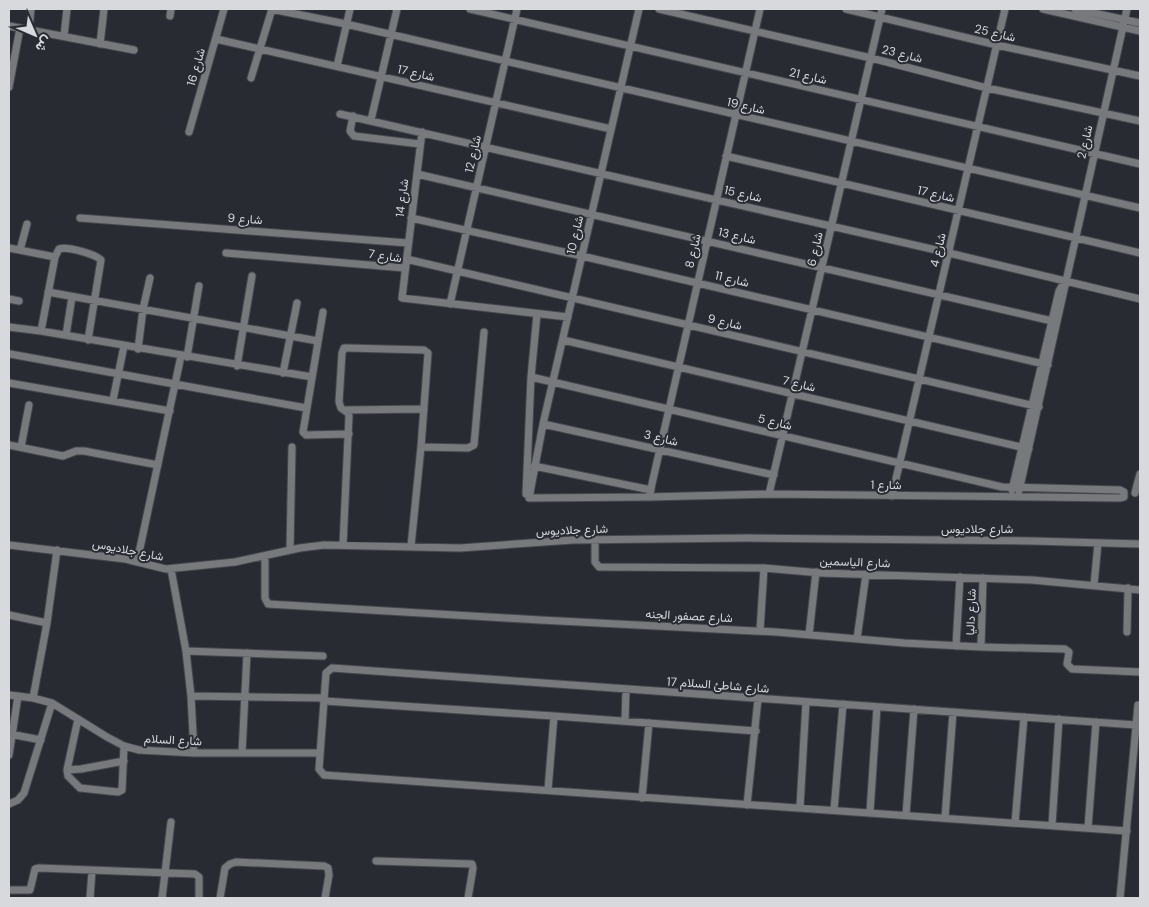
<svg xmlns="http://www.w3.org/2000/svg" width="1149" height="907" font-family="'DM Sans',Vazirmatn,sans-serif">
<style>
.lines{fill:none;stroke-linecap:round;stroke-linejoin:round}
.minor-casing{stroke:#44484d;stroke-width:9}
.minor{stroke:#77797c;stroke-width:7}
.labels{text-anchor:middle;stroke-width:4;stroke-linejoin:round;paint-order:stroke}
.street-label{font-size:12px;fill:#d7d9dd;stroke:#282c32}
</style>
<rect width="100%" height="100%" fill="#282c32"/>
<g class="lines">
<defs>
<path id="minor" d="M271,9L346,24L1140,208
M470,9L1140,164
M659,9L871,58L987,88L1140,121
M846,9L997,45L1140,76
M1043,9L1140,31
M1075,9L1140,23
M170,16L171,9
M9,26L134,50
M29,29L31,9
M64,36L67,9
M216,39L611,129
M100,44L104,9
M337,66L350,9
M251,78L272,9
M9,87L20,28
M340,114L949,253L1140,299
M353,116L350,131L354,136L420,144
M371,120L397,9
M189,132L224,9
M422,132L402,298L568,317
M726,156L1140,253
M417,174L1052,321
M80,218L408,243
M411,218L582,256L1048,365
M9,248L55,257
M20,250L27,224
M226,253L405,268
M406,259L1039,407
M48,292L318,341
M9,299L19,301
M450,304L517,9
M323,312L303,432L306,435L349,434
M9,327L41,331L312,377
M41,331L55,257L59,249C67,246 95,254 101,260L88,340
M66,335L72,297
M563,340L1029,449
M138,349L143,309L150,278
M10,354L306,408
M187,357L199,286
M237,366L252,276
M283,373L297,303
M9,383L170,411
M113,400L124,346
M344,410L424,409
M543,424L774,475
M9,445L63,456L76,451H84L158,465
M21,447L29,405
M421,447L468,448L474,445L484,332
M534,466L651,490
M1012,490L1059,291L1065,281
M1019,491L1127,9
M1135,493L1140,474
M526,494L531,377L537,314
M769,494L882,9
M892,496L1005,9
M649,497L760,9
M529,498L649,497L769,494L1120,498L1124,497V492L1120,490L1002,487L531,377
M529,498L543,424L639,9
M595,540V562L599,567L764,568L821,573L1032,580L1140,590
M9,545L125,559L166,569L235,562L300,548L324,545L460,548L573,540L746,538L1032,541L1140,544
M343,545L349,416L348,413L341,408L339,402L342,353L344,348H348L424,350L428,353L421,447L411,546
M290,550L292,447
M265,556V598L268,604L540,620L776,632L904,643L981,647L1065,649L1069,652L1067,664L1072,669L1140,672
M137,562L181,356
M171,569L186,651L191,696L194,753
M1094,585L1098,543
M9,615L47,623
M760,631L764,568
M1127,632L1128,588
M809,635L816,572
M857,639L866,574
M956,646L960,577
M981,647L983,578
M186,651L323,656
M9,695L33,698L52,703L107,737L124,746L139,750L194,753H320
M191,696L324,698
M33,698L47,623L57,550
M324,701L554,716L756,731
M78,719L67,770L68,776L80,788L118,792L122,790L124,746
M625,721L626,689
M10,734L41,740
M242,753L247,653
M9,755L18,696
M67,770L81,769L124,761
M548,790L554,716
M642,798L649,723
M9,804L18,800L24,793L52,703
M747,805L758,699
M800,807L806,702
M834,810L843,704
M870,812L877,707
M906,815L914,709
M945,818L953,712
M1015,823L1024,717
M1052,825L1059,719
M1088,828L1096,722
M1127,831L324,775L319,769L326,673L332,668L1136,725
M376,861L472,864L473,868L468,898
M9,890H30L35,869L39,868L195,874L199,877V898
M90,898L92,871
M162,898L171,822
M220,898L225,868L230,864L236,862L324,866L328,868L329,875L325,898
M1120,898L1138,705"/>
</defs>
<use href="#minor" class="minor-casing"/>
<use href="#minor" class="minor"/>
</g>
<g class="labels">
<g class="street-label">
<text transform="translate(995 33) rotate(13)" y="4">شارع 25</text>
<text transform="translate(902 54) rotate(14)" y="4">شارع 23</text>
<text transform="translate(196 67) rotate(-74)" y="4">شارع 16</text>
<text transform="translate(416 73) rotate(13)" y="4">شارع 17</text>
<text transform="translate(808 76) rotate(13)" y="4">شارع 21</text>
<text transform="translate(746 106) rotate(13)" y="4">شارع 19</text>
<text transform="translate(1085 142) rotate(-77)" y="4">شارع 2</text>
<text transform="translate(473 154) rotate(-77)" y="4">شارع 12</text>
<text transform="translate(743 194) rotate(13)" y="4">شارع 15</text>
<text transform="translate(936 194) rotate(13)" y="4">شارع 17</text>
<text transform="translate(402 198) rotate(-83)" y="4">شارع 14</text>
<text transform="translate(245 219) rotate(4)" y="4">شارع 9</text>
<text transform="translate(575 235) rotate(-77)" y="4">شارع 10</text>
<text transform="translate(737 236) rotate(13)" y="4">شارع 13</text>
<text transform="translate(815 249) rotate(-77)" y="4">شارع 6</text>
<text transform="translate(938 250) rotate(-77)" y="4">شارع 4</text>
<text transform="translate(693 251) rotate(-77)" y="4">شارع 8</text>
<text transform="translate(385 256) rotate(8)" y="4">شارع 7</text>
<text transform="translate(732 279) rotate(13)" y="4">شارع 11</text>
<text transform="translate(725 322) rotate(13)" y="4">شارع 9</text>
<text transform="translate(799 384) rotate(13)" y="4">شارع 7</text>
<text transform="translate(775 422) rotate(13)" y="4">شارع 5</text>
<text transform="translate(661 438) rotate(13)" y="4">شارع 3</text>
<text transform="translate(886 485) rotate(1)" y="4">شارع 1</text>
<text x="977" y="533">شارع جلاديوس</text>
<text transform="translate(572 530) rotate(-2)" y="4">شارع جلاديوس</text>
<text transform="translate(128 550) rotate(11)" y="4">شارع جلاديوس</text>
<text transform="translate(855 562) rotate(2)" y="4">شارع الياسمين</text>
<text transform="translate(971 612) rotate(-88)" y="4">شارع داليا</text>
<text transform="translate(689 616) rotate(3)" y="4">شارع عصفور الجنه</text>
<text transform="translate(718 685) rotate(4)" y="4">شارع شاطئ السلام 17</text>
<text transform="translate(173 740) rotate(3)" y="4">شارع السلام</text>
</g>
</g>
<rect width="1149" height="907" fill="none" stroke="#d7d9dd" stroke-width="20"/>
<g transform="translate(35 35) rotate(135)" stroke="#282c32" stroke-width="4" paint-order="stroke">
<path d="M0-4L9 19L0 12L-9 19Z" fill="#d7d9dd"/>
<text y="-8" font-size="14" font-weight="bold" text-anchor="middle" fill="#d7d9dd">ش</text>
</g>
</svg>
